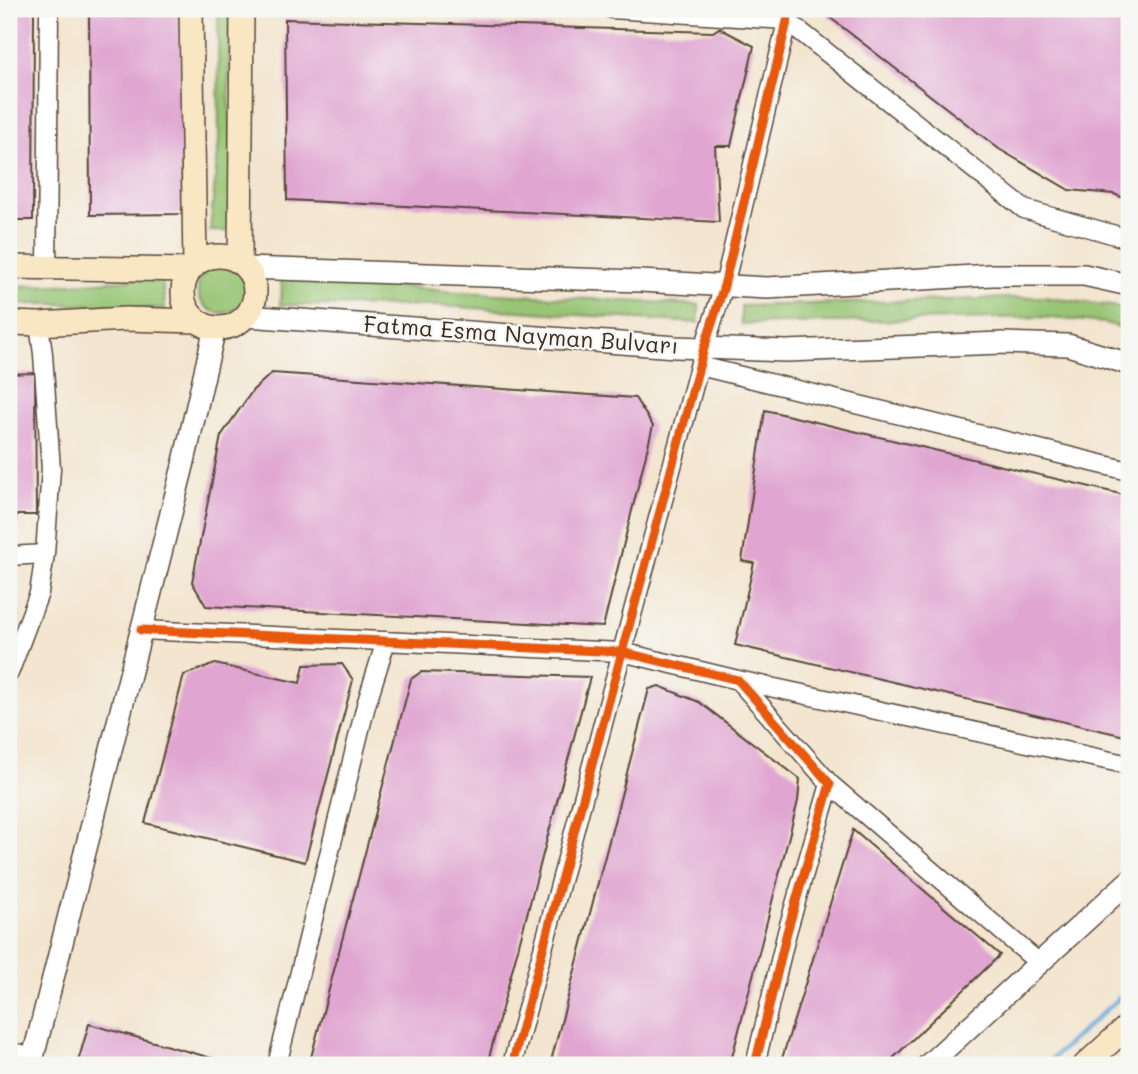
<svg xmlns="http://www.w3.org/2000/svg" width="1138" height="1074" font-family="Mali,sans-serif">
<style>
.green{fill:#98c574;stroke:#6a7849;stroke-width:2}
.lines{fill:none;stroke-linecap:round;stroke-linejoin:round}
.stream{stroke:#62a7d8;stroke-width:4.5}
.building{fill:#e0a5d1}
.minor-casing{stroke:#574639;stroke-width:21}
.tertiary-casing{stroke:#574639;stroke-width:24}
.secondary-casing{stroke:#574639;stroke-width:26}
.minor{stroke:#fff;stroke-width:18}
.tertiary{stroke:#fff;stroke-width:21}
.secondary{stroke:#f9e7c3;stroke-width:23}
.cycleway-casing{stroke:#f6f6f2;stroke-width:13}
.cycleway{stroke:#e8590c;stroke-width:9}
.labels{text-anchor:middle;stroke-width:5;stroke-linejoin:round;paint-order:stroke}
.street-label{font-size:23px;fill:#3b2a1e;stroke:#f6f6f2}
</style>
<rect width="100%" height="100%" fill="#f6f6f2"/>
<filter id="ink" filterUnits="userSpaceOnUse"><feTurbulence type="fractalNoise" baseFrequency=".0143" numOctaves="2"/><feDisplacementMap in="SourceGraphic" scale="14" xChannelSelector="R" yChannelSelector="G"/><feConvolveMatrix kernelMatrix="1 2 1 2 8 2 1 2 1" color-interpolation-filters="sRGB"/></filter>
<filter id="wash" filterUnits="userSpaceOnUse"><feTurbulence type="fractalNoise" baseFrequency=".00686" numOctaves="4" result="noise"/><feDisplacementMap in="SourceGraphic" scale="28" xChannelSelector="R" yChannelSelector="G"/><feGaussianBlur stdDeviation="1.57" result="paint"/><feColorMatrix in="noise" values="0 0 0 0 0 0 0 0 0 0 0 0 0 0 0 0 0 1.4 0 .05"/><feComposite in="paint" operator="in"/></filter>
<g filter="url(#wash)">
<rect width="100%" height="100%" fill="#f3e5cf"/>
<path class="green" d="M218,9H229V92L238,231H210L219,141Z
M198 289a24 24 0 1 1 48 0a24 24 0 1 1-48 0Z
M279,273L443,291L699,305L698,323L442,306L280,305L282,288Z
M162,277L165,309L59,304H9V286L59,285Z
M1043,297L1112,306L1129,311V330L1105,323L1041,317L741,324V306Z"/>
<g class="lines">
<path class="stream" d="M1045,1065L1129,989"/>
</g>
<g id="blocks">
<path class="building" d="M9,9H34L33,220H9Z
M89,9H181L182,214L90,215Z
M819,9H1129V200L1114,194L1069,190L999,149Z
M285,19L713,32L719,28L754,46L731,146H715L719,222L287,200Z
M35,373L36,515H16V535H9V374Z
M272,373L635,398L653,426L603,627L206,606L192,582L221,436L253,390Z
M765,410L1129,496V737L735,645L754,563L742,561Z
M9,578H11L14,611L10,629Z
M215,664L300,683L304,665L342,664L353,680L305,862L145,823L184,675Z
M421,672L590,677L487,1065H309L411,679Z
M659,686L699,702L800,779L798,801L730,1065H550L649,689Z
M853,830L1000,955L886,1065H780Z
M89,1024L233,1064V1065H77Z"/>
</g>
</g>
<g filter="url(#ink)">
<use href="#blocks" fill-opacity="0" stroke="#574639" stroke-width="2"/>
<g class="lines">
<defs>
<path id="minor" d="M612,9L786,20L1024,209L1129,239
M47,268L49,9
M700,366L1129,471
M9,556L45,554
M141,630L622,652L738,680L830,784L787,932L755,1065
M9,673L39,593L45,554L51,469L43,354L39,324
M738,680L1129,765
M830,784L1039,963
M9,1052L33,1056
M277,1065L366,705L386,641
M512,1065L622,652L704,348L724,286L790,9"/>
<path id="tertiary" d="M245,268L640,281L767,288L992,275H1084L1129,285
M245,316L676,347L786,351L1002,343L1068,345L1129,364
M31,1065L183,466L215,328
M928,1065L1129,881"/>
<path id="secondary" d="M191,9L195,265
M183 292a36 36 0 1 1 72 0a36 36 0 1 1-72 0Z
M240,263L242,9
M9,267L190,270
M9,323L39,324L125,319L197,321
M1085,1065L1129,1025"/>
</defs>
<use href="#minor" class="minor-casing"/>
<use href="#tertiary" class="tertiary-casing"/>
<use href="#secondary" class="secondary-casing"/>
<use href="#minor" class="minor"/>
<use href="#tertiary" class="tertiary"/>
<use href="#secondary" class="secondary"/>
<defs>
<path id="cycleway" d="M141,630L622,652L738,680L830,784L787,932L755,1065
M512,1065L622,652L704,348L724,286L790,9"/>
</defs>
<use href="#cycleway" class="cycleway-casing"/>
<use href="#cycleway" class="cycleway"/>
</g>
</g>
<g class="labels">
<g class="street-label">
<text transform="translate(521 335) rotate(4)" y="8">Fatma Esma Nayman Bulvarı</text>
</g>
</g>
<rect width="1138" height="1074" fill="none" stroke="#f6f6f2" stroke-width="35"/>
</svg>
